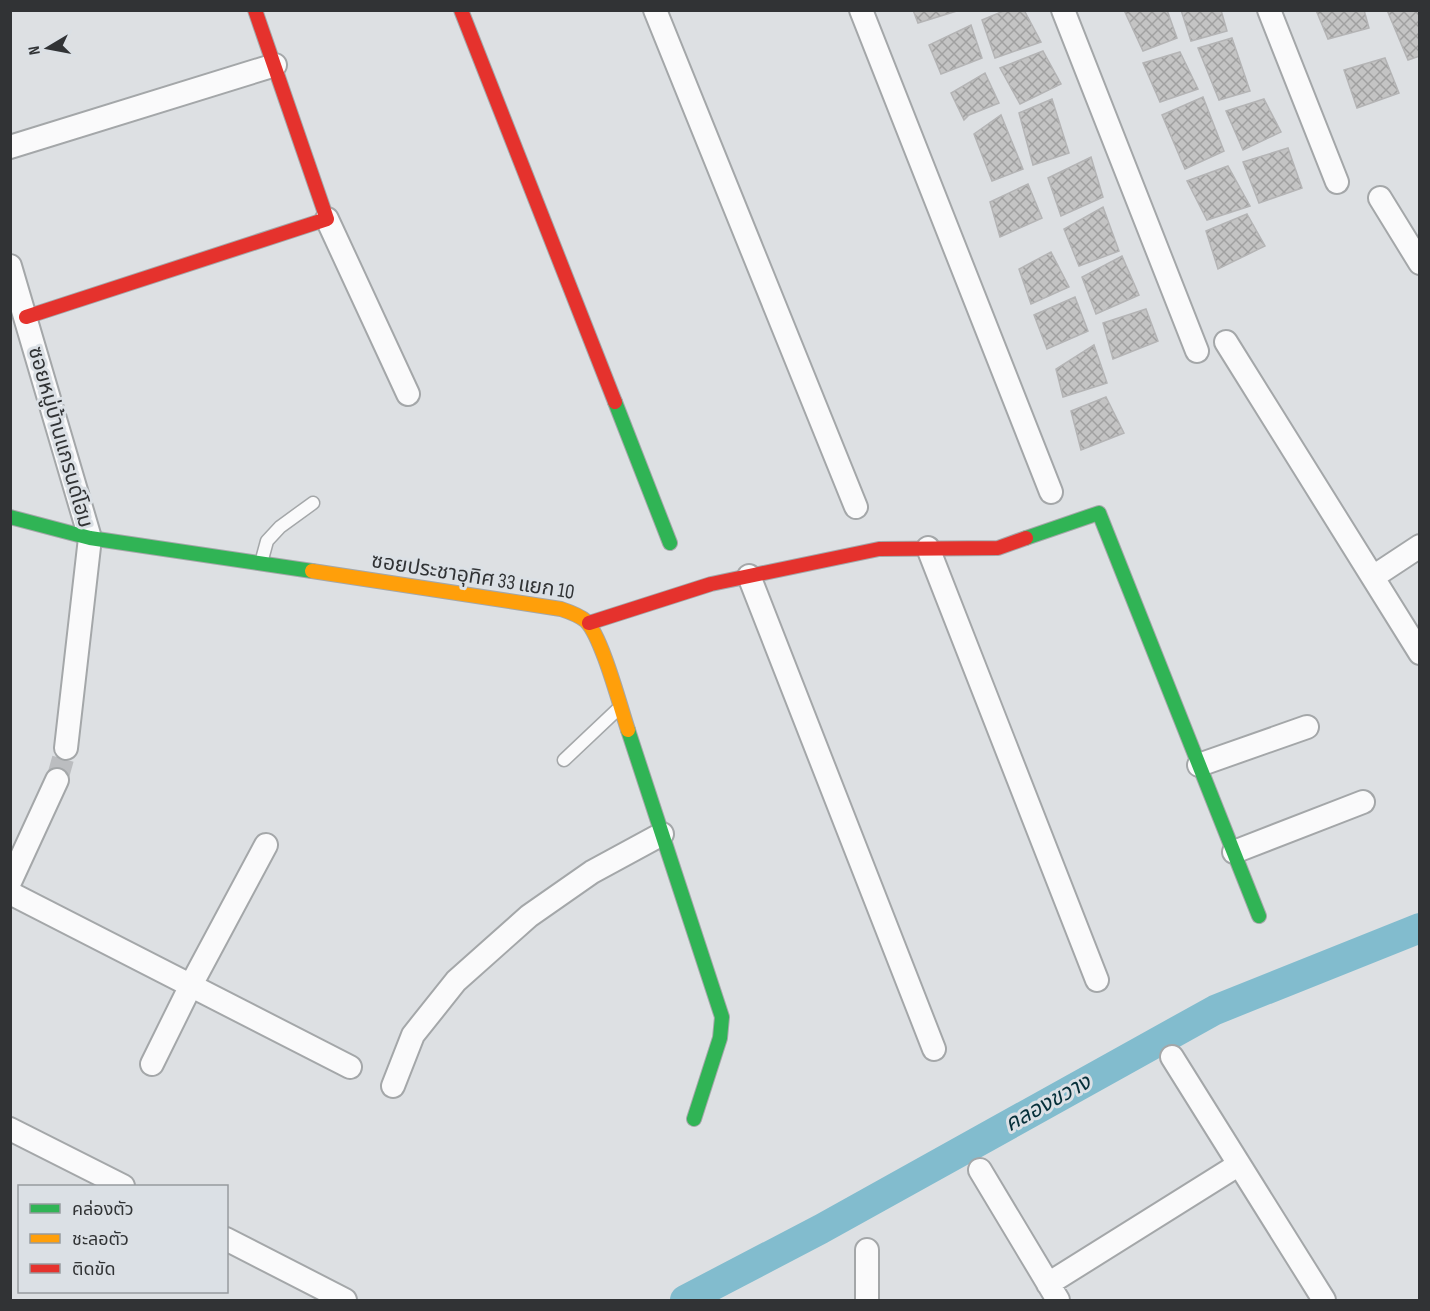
<svg xmlns="http://www.w3.org/2000/svg" width="1430" height="1311" font-family="'Sofia Sans Condensed','Noto Sans Thai',sans-serif">
<style>
.lines{fill:none;stroke-linecap:round;stroke-linejoin:round}
.canal{stroke:#82bcce;stroke-width:30}
.building{fill:url(#building-cross-hatch);stroke:#b4b4b5;stroke-width:1.5}
.street-tunnel{stroke:#bbbdc0;stroke-width:22;stroke-dasharray:22 11;stroke-linecap:butt}
.lane-casing{stroke:#a4a7a9;stroke-width:15}
.street-casing{stroke:#a4a7a9;stroke-width:26}
.fast-casing{stroke:#a4a7a9;stroke-width:16}
.slow-casing{stroke:#a4a7a9;stroke-width:16}
.jam-casing{stroke:#a4a7a9;stroke-width:16}
.lane{stroke:#fafafb;stroke-width:12}
.street{stroke:#fafafb;stroke-width:22}
.fast{stroke:#30b455;stroke-width:14}
.slow{stroke:#ff9f0a;stroke-width:14}
.jam{stroke:#e5322d;stroke-width:14}
.labels{text-anchor:middle;stroke-width:6;stroke-linejoin:round;paint-order:stroke}
.street-label{font-size:21px;fill:#313335;stroke:#dbe0e5}
.water-label{font-size:22px;font-style:italic;fill:#052f39;stroke:#dbe0e5}
</style>
<defs>
<pattern id="building-cross-hatch" width="8" height="8" patternUnits="userSpaceOnUse" patternTransform="scale(1.5)"><rect width="8" height="8" fill="#c4c4c4"/><path d="M0 0l8 8M0 8l8-8" fill="none" stroke="#a0a0a0"/></pattern>
</defs>
<rect width="100%" height="100%" fill="#dde0e3"/>
<g class="lines">
<path class="canal" d="M685,1300L821,1229L1215,1010L1420,928"/>
</g>
<path class="building" d="M913,10H960L918,23Z
M1006,10H1024L1041,42L995,58L982,20Z
M1124,10H1167L1177,38L1143,51Z
M1181,10H1221L1227,31L1191,41Z
M1316,10H1364L1369,28L1328,39Z
M1387,10H1420V56L1408,60Z
M971,25L982,58L941,74L929,45Z
M1232,38L1250,91L1219,100L1198,48Z
M1043,51L1061,84L1020,104L1000,68Z
M1180,52L1198,89L1160,102L1143,63Z
M1385,58L1399,93L1357,108L1344,70Z
M985,73L999,103L969,115L964,120L951,93Z
M1203,97L1224,151L1185,169L1162,115Z
M1052,99L1069,153L1033,165L1019,113Z
M1264,99L1281,132L1243,150L1226,111Z
M1001,115L1023,169L992,181L974,134Z
M1288,148L1302,188L1259,203L1243,162Z
M1091,157L1103,197L1061,216L1048,178Z
M1228,166L1250,206L1207,220L1187,181Z
M1028,184L1042,218L1000,237L990,202Z
M1103,207L1119,251L1079,266L1064,229Z
M1247,214L1265,246L1218,269L1206,231Z
M1051,252L1069,287L1031,304L1019,269Z
M1122,256L1139,295L1096,314L1082,277Z
M1075,297L1088,331L1047,349L1034,315Z
M1146,309L1158,341L1113,359L1103,323Z
M1094,345L1107,383L1063,397L1056,369Z
M1106,397L1124,433L1081,450L1071,411Z"/>
<g class="lines">
<path class="street-tunnel" d="M57,780L66,748"/>
<defs>
<path id="lane" d="M261,563L267,541L280,527L313,503
M564,760L618,709"/>
<path id="street" d="M655,10L856,507
M861,10L1051,492
M1063,10L1197,351
M1269,10L1337,182
M10,147L275,65
M1380,198L1420,263
M327,219L408,394
M10,266L90,538L66,748
M1226,342L1420,653
M928,548L1097,980
M749,576L934,1049
M1373,577L1420,546
M1199,765L1307,727
M1234,852L1363,802
M10,882L57,780
M10,893L350,1067
M1172,1057L1324,1300
M152,1064L191,985L266,845
M393,1086L413,1035L456,981L529,916L592,872L662,834
M10,1129L123,1186
M980,1170L1058,1300
M226,1239L345,1300
M1048,1284L1238,1165
M867,1300V1250"/>
<path id="fast" d="M615,402L670,543
M10,517L90,538L312,571
M1026,538L1099,513L1259,916
M628,730L722,1017L720,1038L694,1119"/>
<path id="slow" d="M312,571L561,609C570,612 579,615 586,621C602,637 620,706 628,730"/>
<path id="jam" d="M461,10L615,402
M26,317L327,219L255,10
M589,623L711,584L879,549L998,548L1026,538"/>
</defs>
<use href="#lane" class="lane-casing"/>
<use href="#street" class="street-casing"/>
<use href="#fast" class="fast-casing"/>
<use href="#slow" class="slow-casing"/>
<use href="#jam" class="jam-casing"/>
<use href="#lane" class="lane"/>
<use href="#street" class="street"/>
<use href="#fast" class="fast"/>
<use href="#slow" class="slow"/>
<use href="#jam" class="jam"/>
</g>
<g class="labels">
<g class="street-label">
<text transform="translate(61 437) rotate(74)" y="7">ซอยหมู่บ้านแกรนด์โฮม</text>
<text transform="translate(473 576) rotate(9)" y="7">ซอยประชาอุทิศ 33 แยก 10</text>
</g>
<g class="water-label">
<text transform="translate(1047 1102) rotate(-29)" y="8">คลองขวาง</text>
</g>
</g>
<rect width="1430" height="1311" fill="none" stroke="#313335" stroke-width="24"/>
<rect x="18" y="1185" width="210" height="108" fill="#dbe0e5" stroke="#979b9f" stroke-width="1.5"/>
<rect x="30" y="1204" width="30" height="9" fill="#30b455" stroke="#979b9f" stroke-width="1.5"/>
<text x="72" y="1215" font-size="18" fill="#313335">คล่องตัว</text>
<rect x="30" y="1234" width="30" height="9" fill="#ff9f0a" stroke="#979b9f" stroke-width="1.5"/>
<text x="72" y="1245" font-size="18" fill="#313335">ชะลอตัว</text>
<rect x="30" y="1264" width="30" height="9" fill="#e5322d" stroke="#979b9f" stroke-width="1.5"/>
<text x="72" y="1275" font-size="18" fill="#313335">ติดขัด</text>
<g transform="translate(48 48) rotate(260)" stroke="#dbe0e5" stroke-width="4.5" paint-order="stroke">
<path d="M0-4.5L10 22L0 15L-10 22Z" fill="#313335"/>
<text y="-9" font-size="16" font-weight="bold" text-anchor="middle" fill="#313335">N</text>
</g>
</svg>
